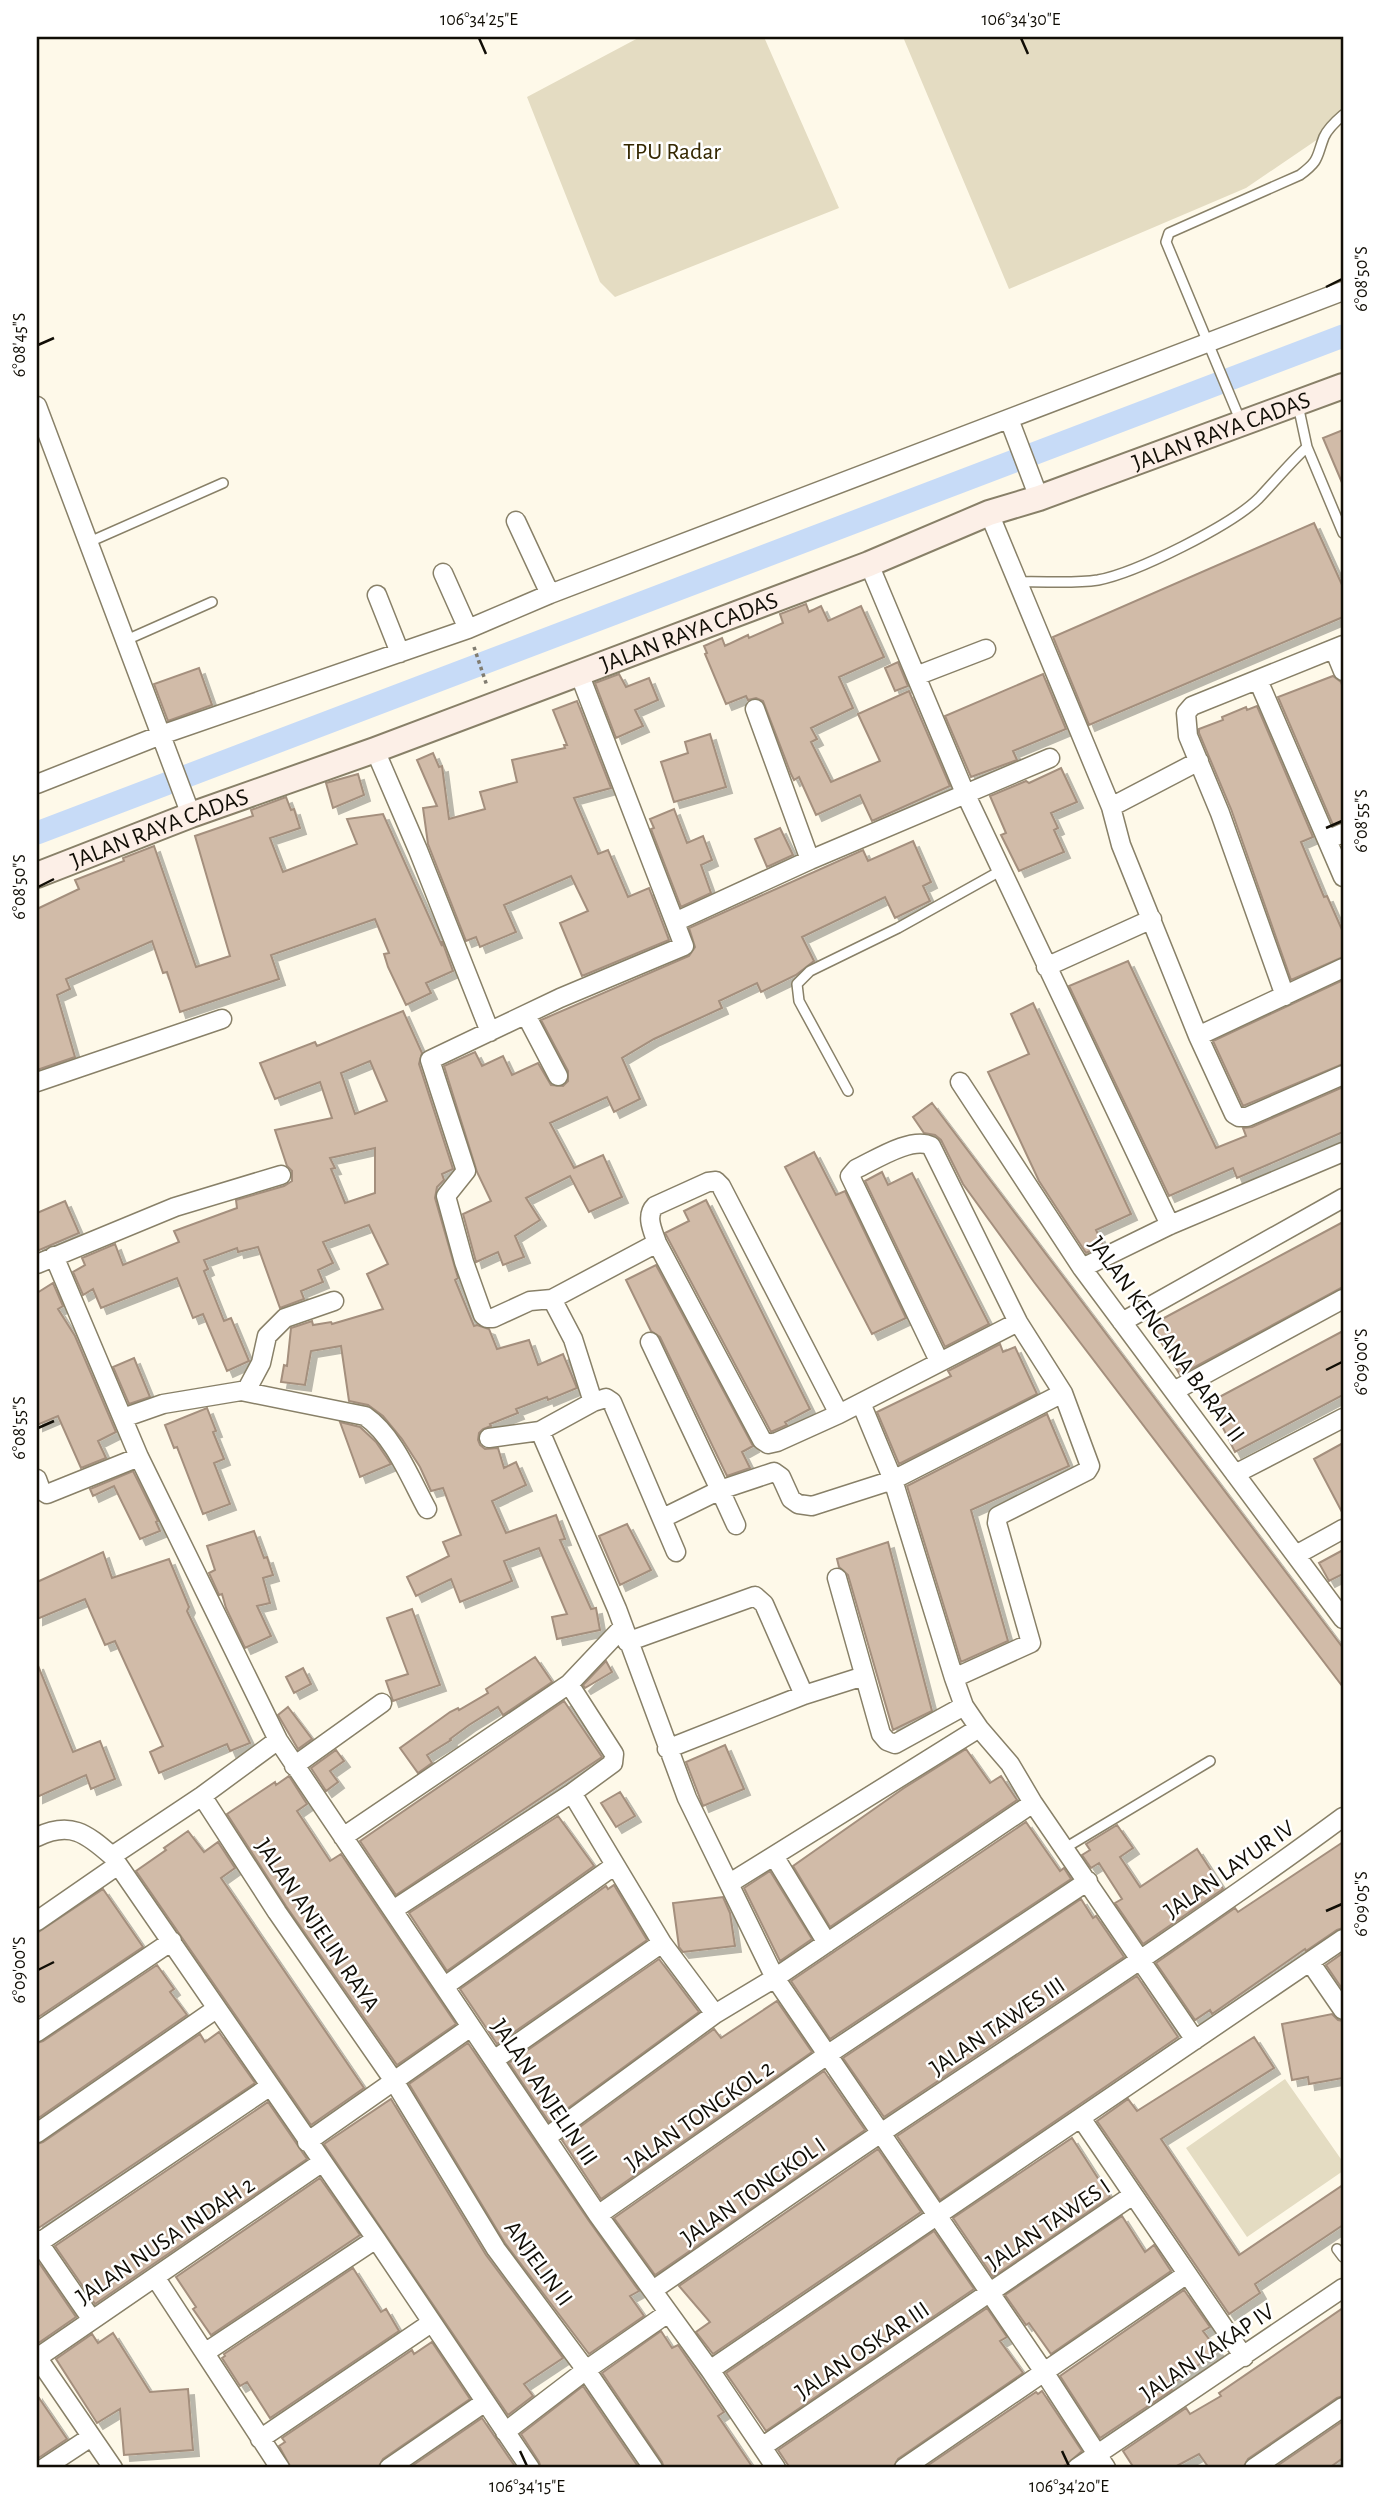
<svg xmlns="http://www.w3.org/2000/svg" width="1380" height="2505" font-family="'Alegreya Sans',sans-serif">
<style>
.green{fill:#e4dcc2}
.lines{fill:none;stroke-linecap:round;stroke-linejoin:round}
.canal{stroke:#c7dbf7;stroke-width:23}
.building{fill:#d1bba8;stroke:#a48f7d;stroke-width:2;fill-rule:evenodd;filter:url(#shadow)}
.lane-casing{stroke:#888068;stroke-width:12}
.street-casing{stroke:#888068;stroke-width:21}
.secondary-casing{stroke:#888068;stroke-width:28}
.path{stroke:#807c70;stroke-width:3.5;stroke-dasharray:3.5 3.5;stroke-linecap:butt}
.lane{stroke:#fff;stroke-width:9}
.street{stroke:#fff;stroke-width:18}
.secondary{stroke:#fcefe7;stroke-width:24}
.ticks{fill:none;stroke:#110e06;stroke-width:2.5}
.labels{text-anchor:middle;stroke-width:5;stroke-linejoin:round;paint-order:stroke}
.park-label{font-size:24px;fill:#342700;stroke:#fff}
.street-label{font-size:24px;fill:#110e06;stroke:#fff}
.neatline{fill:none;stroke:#110e06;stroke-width:2.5}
.ticks-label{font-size:18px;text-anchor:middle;fill:#110e06}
</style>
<defs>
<filter id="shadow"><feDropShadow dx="6" dy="6" stdDeviation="0" flood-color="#0004"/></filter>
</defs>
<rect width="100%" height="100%" fill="#fef9e9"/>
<path class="green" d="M640,37H764L839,208L615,297L600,282L527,97Z
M903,37H1343V122L1246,188L1009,289Z
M1285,2079L1343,2162V2171L1247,2237L1186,2148Z"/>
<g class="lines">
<path class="canal" d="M37,833L1343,336"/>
</g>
<path class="building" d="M1343,430V485L1323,438Z
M1314,523L1343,587V617L1089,725L1053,637Z
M806,604L809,612L821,606L828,621L861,606L884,657L839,677L853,708L811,728L817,739L811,742L831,782L880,761L858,714L909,691L950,786L872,821L860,795L816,815L799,777L794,780L791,774L763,701L756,698L748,700L746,696L726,704L705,654L707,653L704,646L722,638L725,646L748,635L749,638L783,623L780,614Z
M898,662L908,686L895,691L885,668Z
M199,668L212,705L168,721L154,684Z
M619,674L626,687L649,678L658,700L635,710L643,726L616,738L595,683Z
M1043,674L1066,729L1013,751L1017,760L971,777L945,716Z
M1333,676L1341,682L1343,688V822L1333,825L1278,697Z
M577,701L611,788L574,798L598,854L608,850L628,897L649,888L669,940L582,976L560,923L588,911L571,876L504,905L516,932L480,947L476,937L466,941L428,844L423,808L437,806L417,760L433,753L439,767L442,766L449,819L485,809L480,792L517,782L512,760L565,748L564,745H567L553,710Z
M1257,706L1313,837L1301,842L1324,897L1327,896L1343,932V957L1291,980L1231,809L1199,733V729L1223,720L1222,717L1246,707L1247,710Z
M710,734L726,787L674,802L661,762L688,753L685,742Z
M1061,768L1077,802L1051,813L1058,828L1054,830L1064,852L1019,871L1001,835L1006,833L990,796L1026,781L1029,783Z
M358,774L364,795L333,808L326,783Z
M286,797L291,810L294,809L300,828L270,838L283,872L357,844L347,819L383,814L442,946V941L453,971L426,983L431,993L406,1005L388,967L384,954L389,953L375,919L271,955L279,979L180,1012L167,972L163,973L152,941L66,979L70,989L57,995L75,1057L37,1070V909L79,889L75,880L124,861L123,858L154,846L196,967L230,956L195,836L253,816L251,810Z
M674,809L687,843L703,836L712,860L701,865L711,893L681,907L651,829L654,828L650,819Z
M780,828L793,855L767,867L755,839Z
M913,841L931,882L923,886L930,901L895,918L885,897L802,937L814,961L796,975L761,992L757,983L719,1001L722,1008L654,1039L622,1058L640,1099L614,1112L607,1097L550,1123L574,1168L603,1155L622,1197L589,1212L570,1176L526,1198L540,1220L515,1236L524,1257L503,1265L498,1252L476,1262L463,1214L491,1201L477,1172L444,1066L475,1052L482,1066L503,1056L512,1075L538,1063L551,1085L563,1086L568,1081V1071L541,1020L689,956L695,947L689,928L863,850L868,861Z
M1128,961L1216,1148L1246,1136L1243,1128L1252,1127L1343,1087V1132L1237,1178L1233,1168L1169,1196L1069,986Z
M1343,980V1064L1243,1106L1213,1041Z
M1033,1003L1131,1214L1096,1230L1103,1245L1086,1253L1039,1181L988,1072L1029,1054L1011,1014Z
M403,1011L422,1053L419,1064L453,1169L442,1174L444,1180L437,1187L435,1198L458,1278L455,1280L474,1326L477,1325L489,1329L497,1349L529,1340L538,1365L563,1354L577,1388L548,1400L547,1397L516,1409L518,1413L490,1424L491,1426L483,1429L479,1433L478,1440L480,1445L485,1449L498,1448L504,1468L516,1462L526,1485L492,1501L506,1533L556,1515L565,1539L560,1540L591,1609L596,1608L600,1630L557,1639L552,1617L567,1614L539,1548L504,1561L512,1581L460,1602L451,1579L416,1596L407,1577L449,1556L443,1542L461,1535L443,1488L431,1491L420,1467L402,1439L383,1416L368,1405L349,1401L341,1346L311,1351L305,1385L281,1382L284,1365L287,1366L291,1328L312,1321L313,1325L331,1322L332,1324L383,1309L367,1274L388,1264L369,1225L323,1242L333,1263L318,1270L323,1282L301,1291L304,1299L280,1308L258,1247L238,1252L237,1248L204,1260L208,1269L204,1271L224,1321L231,1318L249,1361L227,1371L203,1314L193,1318L177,1278L101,1308L93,1289L83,1295L73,1272L85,1265L82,1258L115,1244L123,1265L179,1242L174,1231L237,1208L236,1200L284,1186L292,1181V1171L287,1166L275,1130L332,1118L320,1082L275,1099L260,1063L315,1042L317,1046ZM370,1061L387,1101L355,1114L341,1073ZM375,1148V1193L345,1203L331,1169L335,1168L330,1158Z
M932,1103L1343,1648V1687L1034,1282L963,1184L941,1140L935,1135L924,1133L913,1117Z
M814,1152L836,1195L845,1191L906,1318L872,1334L785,1167Z
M882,1172L888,1185L912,1173L989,1324L945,1347L865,1181Z
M706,1200L810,1409L785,1422L787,1425L773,1431L771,1432L665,1233L689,1221L684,1211Z
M65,1201L79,1233L37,1251V1213Z
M1343,1222V1287L1180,1375L1151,1325Z
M656,1265L753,1446L742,1452L750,1468L727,1476L660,1337L651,1331L626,1280Z
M53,1283L63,1306L58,1309L75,1336L116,1432L98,1441L106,1458L81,1468L58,1416L37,1425V1293Z
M1343,1331V1395L1235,1452L1210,1402Z
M1000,1344L1003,1352L1015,1347L1037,1394L899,1464L877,1412L951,1376L948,1371Z
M134,1358L150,1397L129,1404L113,1367Z
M207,1408L216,1431L213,1432L224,1459L214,1463L230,1504L203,1514L177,1447L174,1448L165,1425Z
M1047,1414L1069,1466L971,1510L1008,1641L961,1662L907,1486Z
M340,1422L360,1427L376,1442L391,1464L360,1477Z
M1343,1443V1514L1314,1459Z
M133,1471L158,1521L156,1522L160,1531L140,1539L114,1486L93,1496L90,1489Z
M627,1524L651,1570L620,1585L599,1536Z
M254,1531L264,1558L267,1557L273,1575L263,1578L270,1603L257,1606L271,1636L245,1648L226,1608L222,1594L219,1595L209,1573L215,1570L207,1546Z
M888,1542L932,1711L893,1730L848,1575L839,1567L837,1559Z
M1343,1550V1574L1329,1581L1319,1563Z
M103,1552L112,1578L169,1559L189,1607L187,1611L250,1743L230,1751L227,1744L159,1773L150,1752L163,1746L115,1641L105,1645L85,1599L37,1619V1582Z
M412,1609L440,1685L393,1701L386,1681L408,1674L387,1618Z
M535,1657L552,1682L503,1715L498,1707L469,1725L450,1739L451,1740L427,1755L432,1763L418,1773L400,1748L450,1712L458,1708L459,1710L488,1693L486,1689Z
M606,1661L612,1672L585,1688L583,1685Z
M37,1663L73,1752L100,1741L115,1779L91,1789L86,1775L37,1797Z
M303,1668L311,1684L294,1693L286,1677Z
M564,1701L602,1757L396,1895L360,1841Z
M288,1707L312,1739L298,1749L278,1715Z
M725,1745L744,1789L703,1806L686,1762Z
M966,1749L990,1783L1001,1776L1017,1800L830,1927L793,1866L904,1788Z
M336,1750L344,1761L330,1771L338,1782L326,1791L311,1768Z
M289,1776L307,1804L297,1811L330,1861L341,1854L456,2024L397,2065L286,1906L227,1814L275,1782L276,1785Z
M620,1792L635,1816L616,1827L601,1803Z
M558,1816L594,1866L447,1971L409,1913Z
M1026,1822L1060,1871L1064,1868L1071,1879L830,2039L791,1981Z
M1117,1825L1133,1848L1120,1857L1140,1887L1197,1849L1223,1889L1143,1944L1115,1903L1122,1899L1099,1863L1091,1868L1082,1855L1090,1850L1086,1844Z
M188,1831L204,1852L218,1842L235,1868L221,1878L364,2088L311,2125L136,1871L166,1850L164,1848Z
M1343,1842V1928L1337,1930L1306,1951L1305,1949L1212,2014L1210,2010L1195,2020L1156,1963L1235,1908L1238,1912Z
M770,1871L812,1939L780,1961L744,1888Z
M614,1885L647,1940L497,2044L460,1989L606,1886L608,1889Z
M103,1889L143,1947L37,2018V1933Z
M723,1897L730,1913L735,1946L683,1952L679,1947L673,1903Z
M1081,1899L1093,1918L1096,1916L1124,1957L884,2117L843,2058Z
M1343,1953V1990L1326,1965Z
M659,1959L699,2012L549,2122L509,2063Z
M157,1965L174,1989L170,1992L187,2015L37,2119V2043L43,2041Z
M1137,1976L1178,2037L940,2200L897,2136Z
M777,2001L812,2052L601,2199L562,2140L714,2029L721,2038Z
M1332,2014L1338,2020L1343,2021V2078L1309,2084L1308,2077L1292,2080L1282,2024Z
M219,2032L255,2083L37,2229V2144L43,2142L200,2034L205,2042Z
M1254,2037L1274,2068L1161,2139L1239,2255L1343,2185V2225L1255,2284L1260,2293L1229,2314L1097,2121L1128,2099L1137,2111Z
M468,2043L589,2221L639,2291L630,2296L644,2316L589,2354L505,2243L409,2084Z
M824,2071L865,2130L655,2275L614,2218Z
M391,2099L486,2255L563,2358L524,2384L533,2396L508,2415L324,2144Z
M268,2102L307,2159L95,2304L55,2246Z
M1072,2138L1110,2197L993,2277L953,2218Z
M878,2149L921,2212L713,2354L696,2332L710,2322L679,2286Z
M320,2178L360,2235L211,2335L193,2309L196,2307L176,2277Z
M1122,2216L1145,2252L1154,2245L1171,2271L1051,2354L1029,2323L1026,2325L1005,2295Z
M934,2231L974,2289L766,2431L726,2373Z
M37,2260L76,2317L37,2344Z
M353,2268L381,2312L386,2309L399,2331L270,2418L247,2382L240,2386L222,2358L225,2356L224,2354Z
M1184,2290L1210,2327L1203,2331L1218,2351L1169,2386L1172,2390L1100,2438L1060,2376Z
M987,2308L1007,2337L1000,2341L1023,2373L898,2459L893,2468H790L778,2450Z
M1343,2308V2396L1337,2398L1248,2459L1243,2468H1209L1199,2454L1173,2468H1134L1123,2451L1186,2408L1190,2414L1221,2396L1219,2393Z
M661,2331L672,2348L678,2345L724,2412L718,2416L753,2468H664L662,2462L602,2373Z
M113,2333L150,2392L188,2389L193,2450L124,2455L120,2409L97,2423L56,2359L92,2334L98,2343Z
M432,2342L470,2399L383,2459L378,2468H291L279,2446L285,2442L282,2438L412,2350L414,2354Z
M583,2386L639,2468H541L539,2462L521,2434Z
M1042,2391L1082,2451L1067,2464L1060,2468H924L1036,2392L1038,2394Z
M37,2395L67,2439L37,2459Z
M482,2418L516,2468H409Z
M1343,2421V2458L1329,2468H1274Z"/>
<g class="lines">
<defs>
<path id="lane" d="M1241,422L1166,242L1169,233L1300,175C1320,160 1316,158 1324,137C1328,128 1336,121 1343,115
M1307,447L1343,533
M87,543L223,483
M1018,582C1045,581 1072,584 1098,580C1136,573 1232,525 1259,498C1275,481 1290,463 1307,447L1298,405
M124,641L212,602
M848,1091L799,1001L797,984L810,971L898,928L1002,870
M1065,1848L1210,1761
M1337,2249L1343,2257"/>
<path id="street" d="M37,406L191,815
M1009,419L1039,498
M989,513L1111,807
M516,521L550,594
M869,564L965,793L1170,1225
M443,573L468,629
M377,595L400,653
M1334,649L1343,671
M579,673L684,946L560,998L430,1060L466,1171L446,1196L464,1262L483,1315L487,1318H493L530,1301L552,1299L657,1243
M916,676L986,649
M1258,680L1343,877
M755,709L810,860
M375,750L418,850L490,1032
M1199,761L1111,807L1121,845L1198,1036L1234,1114L1239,1117H1247L1343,1075
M37,784L161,735L468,629L550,594L1343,291
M1327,840L1343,833
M675,922L810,860L1050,758
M1046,967L1152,919
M1285,996L1220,813L1188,736L1186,713L1192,706L1343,645
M526,1015L558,1076
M1198,1036L1343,968
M37,1082L222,1019
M960,1082L1082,1268L1343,1619
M54,1256L139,1457L278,1740L598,2215L710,2370L776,2468
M37,1264L175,1207L281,1175
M1082,1268L1170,1225L1343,1152
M552,1299L573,1339L593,1402
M1122,1322L1343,1198
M650,1342L720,1490L774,1472L781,1477L791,1499L798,1504L812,1506L893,1480L1063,1393
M939,1361L850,1176L856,1169C875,1160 912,1136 931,1146L1018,1322L1063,1393L1090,1466L1087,1471L998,1516L997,1523L1031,1643L954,1678
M246,1391L261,1363L267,1336L285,1318L334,1301
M1174,1391L1343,1299
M861,1403L893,1480L954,1678L964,1706L979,1728L1010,1764L1033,1803L1195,2040
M839,1414L721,1186L716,1181L708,1182L655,1206C645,1216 653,1231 657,1243L762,1440L768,1444L777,1442L839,1414L1018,1322
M123,1418L163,1404L241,1391L365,1416C394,1436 410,1478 427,1509
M489,1438L540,1431
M1235,1474L1343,1418
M37,1479L41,1490L47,1494L139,1457
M663,1518L720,1490L736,1525
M676,1552L612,1402L606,1398L593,1402L540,1431L617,1609L687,1798L775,1978L1044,2372L1106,2468
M1296,1555L1343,1529
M837,1578L881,1734L887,1741L895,1744L964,1706
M627,1642L755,1596L764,1604L804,1695
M667,1749L804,1695L864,1676
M294,1766L382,1703
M572,1793L662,1943L715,2014
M202,1796L277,1912L394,2081L496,2249L586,2370L653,2468
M37,1837C70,1821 86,1833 112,1856L376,2239L530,2468
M343,1837L569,1684L623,1627
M112,1856L202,1796L278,1740
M774,1856L827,1943
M730,1883L979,1728
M393,1910L572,1793L613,1763L614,1754L569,1684
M37,1921L118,1865
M1310,1962L1343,2010
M445,1986L614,1866
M37,2032L172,1941
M494,2060L662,1943
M1081,2118L1244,2357
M37,2133L216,2009
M547,2137L715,2014L775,1978L1033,1803
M307,2142L471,2027
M598,2215L827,2055L1088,1881
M37,2240L92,2320
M37,2244L269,2087
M155,2277L280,2468
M653,2290C730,2237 806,2183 884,2131C1038,2028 1194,1927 1343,1817
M206,2352L376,2239
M37,2357L113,2468
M37,2358L321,2163
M710,2370L1343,1939
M505,2432L586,2370L668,2313
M260,2439L431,2323
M762,2447L1133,2195
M44,2468L91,2437
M389,2468L485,2402
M904,2468L1187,2274
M1077,2468L1343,2288
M1254,2468L1343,2407"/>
<g id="secondary">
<path id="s1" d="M37,875L191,815L375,750L869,564L989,513L1039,498L1343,386"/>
</g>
</defs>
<use href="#lane" class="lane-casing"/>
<use href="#street" class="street-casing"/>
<use href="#secondary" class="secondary-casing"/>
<path class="path" d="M474,647L487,686"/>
<use href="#lane" class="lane"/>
<use href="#street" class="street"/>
<use href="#secondary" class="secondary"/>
</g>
<path class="ticks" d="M479,38L486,54M1021,38L1028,54M1326,287L1342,279M38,345L54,338M1326,828L1342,821M38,887L54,879M1326,1370L1342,1362M38,1428L54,1421M1326,1911L1342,1904M38,1970L54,1962M520,2451L527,2466M1062,2451L1069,2466"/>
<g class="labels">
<g class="park-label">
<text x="672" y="159">TPU Radar</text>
</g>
<g class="street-label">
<text dy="8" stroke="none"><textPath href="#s1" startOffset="1265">JALAN RAYA CADAS</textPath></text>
<text dy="8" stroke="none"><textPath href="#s1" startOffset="696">JALAN RAYA CADAS</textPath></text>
<text dy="8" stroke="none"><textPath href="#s1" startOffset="131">JALAN RAYA CADAS</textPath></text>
<text transform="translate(1167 1339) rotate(54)" y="8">JALAN KENCANA BARAT II</text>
<text transform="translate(1229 1869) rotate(-35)" y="8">JALAN LAYUR IV</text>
<text transform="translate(318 1925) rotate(56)" y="8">JALAN ANJELIN RAYA</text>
<text transform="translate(997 2026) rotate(-34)" y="8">JALAN TAWES III</text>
<text transform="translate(545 2092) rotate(56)" y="8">JALAN ANJELIN III</text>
<text transform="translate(699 2115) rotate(-35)" y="8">JALAN TONGKOL 2</text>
<text transform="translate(753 2191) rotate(-35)" y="8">JALAN TONGKOL I</text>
<text transform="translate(1048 2224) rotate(-34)" y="8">JALAN TAWES I</text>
<text transform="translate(165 2240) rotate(-34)" y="8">JALAN NUSA INDAH 2</text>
<text transform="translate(539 2263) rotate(54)" y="8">ANJELIN II</text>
<text transform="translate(862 2350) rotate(-34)" y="8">JALAN OSKAR III</text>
<text transform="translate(1207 2352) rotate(-34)" y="8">JALAN KAKAP IV</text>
</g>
</g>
<rect width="1380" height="2505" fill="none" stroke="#ffffff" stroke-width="77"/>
<rect x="38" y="38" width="1304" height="2428" class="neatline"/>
<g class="ticks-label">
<text x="479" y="25">106°34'25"E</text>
<text x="1021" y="25">106°34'30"E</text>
<text transform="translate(1361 279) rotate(-90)" y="6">6°08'50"S</text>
<text transform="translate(19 345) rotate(-90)" y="6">6°08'45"S</text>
<text transform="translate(1361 821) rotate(-90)" y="6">6°08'55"S</text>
<text transform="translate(19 887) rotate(-90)" y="6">6°08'50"S</text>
<text transform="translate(1361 1362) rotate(-90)" y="6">6°09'00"S</text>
<text transform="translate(19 1428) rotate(-90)" y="6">6°08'55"S</text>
<text transform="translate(1361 1904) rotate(-90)" y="6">6°09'05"S</text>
<text transform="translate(19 1970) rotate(-90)" y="6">6°09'00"S</text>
<text x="527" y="2492">106°34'15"E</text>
<text x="1069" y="2492">106°34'20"E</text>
</g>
</svg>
